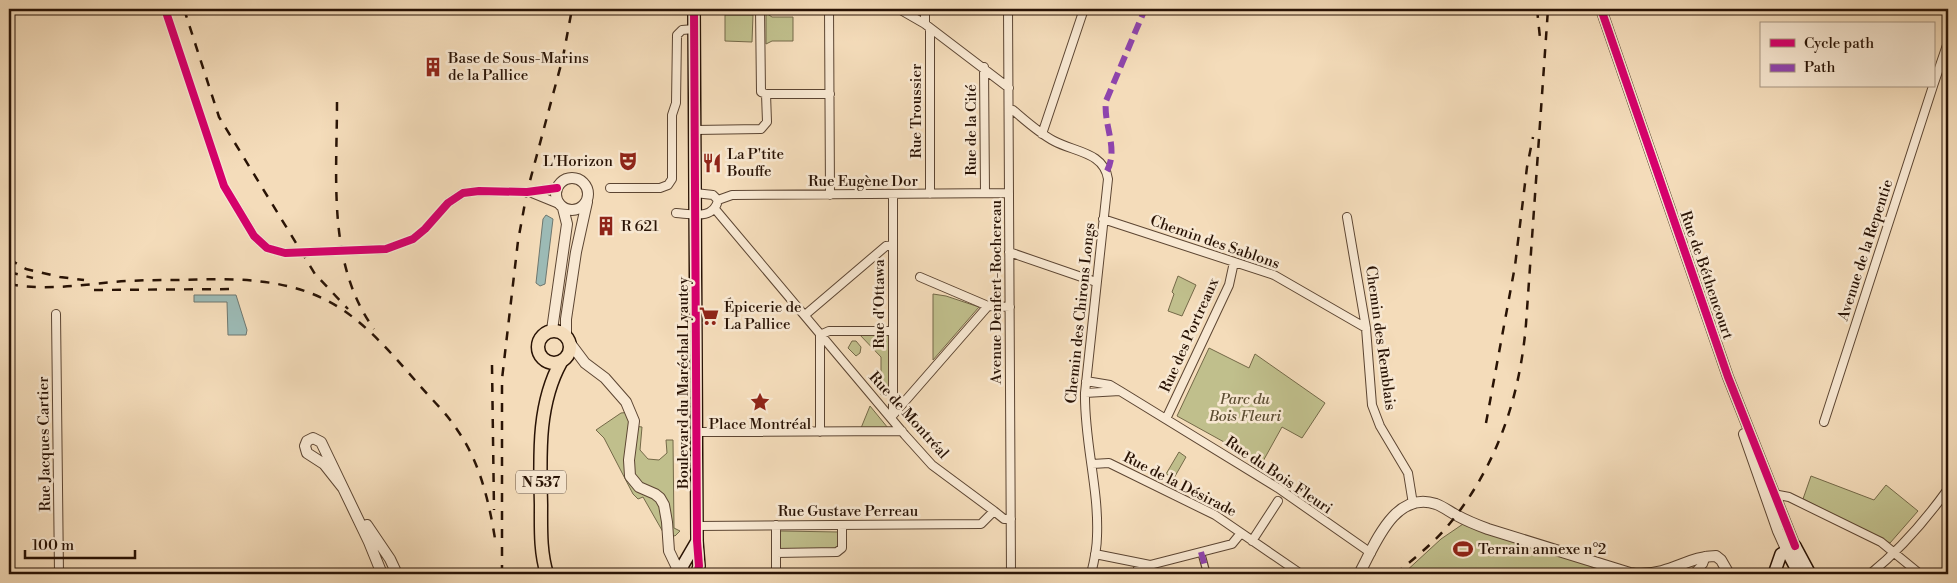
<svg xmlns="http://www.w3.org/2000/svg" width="1957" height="583" font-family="'Libre Bodoni',serif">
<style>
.green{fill:#c0bf8c;stroke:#746948}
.water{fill:#9cbab5;stroke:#6e776f}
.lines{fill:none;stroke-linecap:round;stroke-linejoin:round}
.pedestrian-casing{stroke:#5c4532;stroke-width:8}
.minor-casing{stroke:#5c4532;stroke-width:10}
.tertiary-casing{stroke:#5c4532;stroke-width:12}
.secondary-casing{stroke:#291305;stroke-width:14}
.primary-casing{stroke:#291305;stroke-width:15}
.pedestrian{stroke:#f8e8d2;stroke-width:5.5}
.minor{stroke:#f8e8d2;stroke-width:8}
.tertiary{stroke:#f8e8d2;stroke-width:10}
.secondary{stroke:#f8e8d2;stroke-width:11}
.primary{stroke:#f4dcba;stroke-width:12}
.rail{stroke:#291305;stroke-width:2.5;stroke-dasharray:9 9;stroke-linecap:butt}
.quiet{stroke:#8e44ad;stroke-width:6;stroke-dasharray:12 6;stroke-linecap:butt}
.cycleway-casing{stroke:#f8e8d2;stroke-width:11}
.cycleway{stroke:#d6006c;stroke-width:8}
.labels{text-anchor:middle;stroke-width:5;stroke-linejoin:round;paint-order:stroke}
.shield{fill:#f8e8d2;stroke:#675342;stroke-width:1}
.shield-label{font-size:14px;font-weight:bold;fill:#291305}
.poi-label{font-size:15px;fill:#291305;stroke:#f8e8d2;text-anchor:start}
.street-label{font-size:15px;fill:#291305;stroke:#f8e8d2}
.park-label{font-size:15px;font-style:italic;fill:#5e4f34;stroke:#f8e8d2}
</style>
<rect width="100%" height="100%" fill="#f4dcba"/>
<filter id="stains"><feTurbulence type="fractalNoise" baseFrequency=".004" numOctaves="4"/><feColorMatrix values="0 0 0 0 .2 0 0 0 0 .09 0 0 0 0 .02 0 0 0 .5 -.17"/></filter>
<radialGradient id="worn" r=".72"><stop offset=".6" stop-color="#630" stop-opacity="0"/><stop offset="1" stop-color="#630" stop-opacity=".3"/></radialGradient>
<path class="green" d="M766,13L772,17H793V41H772L766,44Z
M725,15H753L752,42L725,41Z
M1178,276L1196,285L1182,316L1168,311L1174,294L1172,292Z
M933,294L946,296L979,307L933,360Z
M859,334H890V395H881V357Z
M852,341H856L861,347L860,353L856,356L848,348Z
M1209,348L1249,368L1255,354L1325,403L1302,438L1282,427L1262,463L1177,416Z
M870,406L888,428H861Z
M631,412L634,426L642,427L640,450L648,459L659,460L667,453L666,440H673L674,528L680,531L675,536L663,532L643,497L638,499L633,494L604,438L596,430L621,413Z
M1179,452L1186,457L1174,478L1166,474Z
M1811,476L1874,500L1886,485L1918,511L1890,543L1803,499Z
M1463,524L1586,563L1601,574H1403L1441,539Z
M780,531L839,532L838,548L782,551L780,549Z"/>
<path class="water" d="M546,215L553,219L545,284L540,286L536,283L543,219Z
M194,295H236L247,330L246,335H228L227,302H194Z"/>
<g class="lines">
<defs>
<path id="pedestrian" d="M1201,552L1207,574"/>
<path id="minor" d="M165,9L224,186L254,236L267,248L285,253L386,249L413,239L425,229L448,203L463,193L479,191L527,192L557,188
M760,9L761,92L766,94H830
M829,9L830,195
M899,9L925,24L1009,88
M1008,9L1011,574
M925,24V9
M984,67L985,193
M1933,86L1948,42
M1009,110H1013C1026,121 1039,133 1054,141C1074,152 1104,152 1108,179L1085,393C1084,441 1099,488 1097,536C1097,549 1094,562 1091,574
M695,130L761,129L767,122L766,94
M1042,134L1084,9
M610,188H660L668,185L672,179V115L676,103L677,35L682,30L694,29
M532,193L559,204
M893,194V414
M930,194V28
M718,200L732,195L1009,193
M715,209L905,435L932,465L994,511L1004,519H1011
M676,213C692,214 714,220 718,200L713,195L695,193
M1347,217L1366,328L1372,405L1380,426L1408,473L1413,504
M1103,219L1274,275L1366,328
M1009,252L1096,282
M920,277L988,306L1010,307
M56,314L59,574
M805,315L886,246L893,245
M1086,381L1110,385L1120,391
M1085,393L1120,391L1278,488L1371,553
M892,416L988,306
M1166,419L1229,285L1234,262
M1824,422L1933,86
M697,432L902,431
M820,432V335L829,331H893
M1092,464L1109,463L1215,515L1301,574
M1774,494L1789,497L1881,542L1920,574
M776,525V574
M697,526L981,524L994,511
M1252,541L1278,501
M776,553L837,552L842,548V525
M1095,554L1150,565L1232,544L1241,533
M1137,574L1139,563
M1693,574L1703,564L1706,556
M1870,574C1901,549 1925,521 1948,489"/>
<path id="tertiary" d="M1601,9L1728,377L1795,546
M556 194a16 16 0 1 1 32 0a16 16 0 1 1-32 0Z
M552,330L567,224L563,208
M566,335V319L576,252L587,202
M570,343L585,363L605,378L626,402L634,421L629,460L630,476L639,487L655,494L660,498L664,505L667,522L669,551L679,572
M1744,434L1778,531L1787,551
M343,488L324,464L307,453L305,446L307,441L313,438L321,442L369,542L382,574
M367,525L390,559L397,574
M9,572L12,574
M1359,574C1375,545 1394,490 1436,504C1444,507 1450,512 1456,515C1467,521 1477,525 1488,529L1630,573C1641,574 1651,574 1662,571C1681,566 1696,556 1716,556L1721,560L1729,574"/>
<path id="secondary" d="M694,9L697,541L699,566L697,573
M1787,551L1799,574
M682,571L683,565L697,541
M1774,574L1781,554L1795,546L1810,574"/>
<path id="primary" d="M538 347a16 16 0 1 1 32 0a16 16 0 1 1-32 0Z
M547,574C540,552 541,528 541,505C540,457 537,405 561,362"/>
</defs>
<use href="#pedestrian" class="pedestrian-casing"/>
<use href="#minor" class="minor-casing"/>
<use href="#tertiary" class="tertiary-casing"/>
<use href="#secondary" class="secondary-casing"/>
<use href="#primary" class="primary-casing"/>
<use href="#pedestrian" class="pedestrian"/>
<use href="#minor" class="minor"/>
<use href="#tertiary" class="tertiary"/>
<use href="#secondary" class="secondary"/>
<use href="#primary" class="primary"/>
<path class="rail" d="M184,9L219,117L315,274L348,309
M1537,9L1540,38
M337,102C337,179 327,264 374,329
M9,259L26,269L60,277L84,280
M9,272L33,278
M9,284C43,291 80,285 114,282C136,280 157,280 179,280C234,278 292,277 340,308C369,327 391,353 414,379C428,396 446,412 458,431C481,464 490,506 496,545
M94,290L238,289
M492,365L494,510
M1486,423L1515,266L1527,167L1533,137
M502,574V379L518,241L527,192L563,57L572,9
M1395,574C1415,558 1435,542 1451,522C1497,465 1520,397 1526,324L1548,9"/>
<path class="quiet" d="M1107,171C1119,148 1103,125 1106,101L1145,9
M1201,552L1207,574"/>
<defs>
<path id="cycleway" d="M165,9L224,186L254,236L267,248L285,253L386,249L413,239L425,229L448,203L463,193L479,191L527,192L557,188
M694,9L697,541L699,566L697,573
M1601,9L1728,377L1795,546"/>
</defs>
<use href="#cycleway" class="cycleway-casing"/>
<use href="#cycleway" class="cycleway"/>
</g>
<defs>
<symbol id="building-bare" viewBox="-9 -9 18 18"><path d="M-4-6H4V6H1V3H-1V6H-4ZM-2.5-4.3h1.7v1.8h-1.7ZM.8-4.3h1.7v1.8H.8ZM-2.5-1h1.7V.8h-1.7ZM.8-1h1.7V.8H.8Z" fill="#8f2418" stroke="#f8e8d2" stroke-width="2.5" paint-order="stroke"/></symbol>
<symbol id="theatre-bare" viewBox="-9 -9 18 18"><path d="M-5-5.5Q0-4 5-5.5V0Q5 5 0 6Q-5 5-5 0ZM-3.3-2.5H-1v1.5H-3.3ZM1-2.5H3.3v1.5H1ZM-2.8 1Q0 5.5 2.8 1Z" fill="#8f2418" stroke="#f8e8d2" stroke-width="2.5" paint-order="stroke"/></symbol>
<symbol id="restaurant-bare" viewBox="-9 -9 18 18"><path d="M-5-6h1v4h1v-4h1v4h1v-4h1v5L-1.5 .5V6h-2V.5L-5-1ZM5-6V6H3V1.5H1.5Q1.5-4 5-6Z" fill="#8f2418" stroke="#f8e8d2" stroke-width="2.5" paint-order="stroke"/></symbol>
<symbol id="supermarket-bare" viewBox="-9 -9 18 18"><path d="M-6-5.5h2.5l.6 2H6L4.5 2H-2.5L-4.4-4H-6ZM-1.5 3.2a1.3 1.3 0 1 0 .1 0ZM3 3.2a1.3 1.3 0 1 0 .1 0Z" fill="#8f2418" stroke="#f8e8d2" stroke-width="2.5" paint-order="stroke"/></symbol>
<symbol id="sight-bare" viewBox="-9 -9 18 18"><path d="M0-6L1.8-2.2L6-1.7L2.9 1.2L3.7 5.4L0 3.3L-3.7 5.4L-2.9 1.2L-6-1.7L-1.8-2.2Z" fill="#8f2418" stroke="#f8e8d2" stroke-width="2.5" paint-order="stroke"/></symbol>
<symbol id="stadium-bare" viewBox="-9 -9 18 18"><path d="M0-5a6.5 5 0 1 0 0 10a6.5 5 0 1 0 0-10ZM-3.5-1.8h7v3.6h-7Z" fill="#8f2418" stroke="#f8e8d2" stroke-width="2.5" paint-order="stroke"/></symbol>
</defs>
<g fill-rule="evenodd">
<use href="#building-bare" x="419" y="53" width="28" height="28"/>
<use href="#theatre-bare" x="614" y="147" width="28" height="28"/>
<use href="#restaurant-bare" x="698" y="149" width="28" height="28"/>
<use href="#building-bare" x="592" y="212" width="28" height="28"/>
<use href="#supermarket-bare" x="695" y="302" width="28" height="28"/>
<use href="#sight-bare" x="746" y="388" width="28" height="28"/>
<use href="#stadium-bare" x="1449" y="535" width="28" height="28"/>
</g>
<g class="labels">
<rect class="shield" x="516" y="470.5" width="50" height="23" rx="4"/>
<g class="shield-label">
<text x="541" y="487">N 537</text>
</g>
<g class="poi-label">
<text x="448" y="63">Base de Sous-Marins<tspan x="448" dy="17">de la Pallice</tspan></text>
<text x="727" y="159">La P'tite<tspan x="727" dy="17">Bouffe</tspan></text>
<text x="613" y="166" text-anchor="end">L'Horizon</text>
<text x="621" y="231">R 621</text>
<text x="724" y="312">Épicerie de<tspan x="724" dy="17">La Pallice</tspan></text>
<text x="760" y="429" text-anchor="middle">Place Montréal</text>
<text x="1478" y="554">Terrain annexe n°2</text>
</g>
<g class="street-label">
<text transform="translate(916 111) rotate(-90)" y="5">Rue Troussier</text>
<text transform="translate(971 130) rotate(-90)" y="5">Rue de la Cité</text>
<text x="863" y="186">Rue Eugène Dor</text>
<text transform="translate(1215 242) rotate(19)" y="5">Chemin des Sablons</text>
<text transform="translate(1865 250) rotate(-72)" y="5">Avenue de la Repentie</text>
<text transform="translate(1707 275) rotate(71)" y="5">Rue de Béthencourt</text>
<text transform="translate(996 292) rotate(-90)" y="5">Avenue Denfert-Rochereau</text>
<text transform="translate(879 304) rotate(-90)" y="5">Rue d'Ottawa</text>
<text transform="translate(1080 313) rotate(-84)" y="5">Chemin des Chirons Longs</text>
<text transform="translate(1189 335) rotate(-66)" y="5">Rue des Portreaux</text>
<text transform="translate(1381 338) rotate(82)" y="5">Chemin des Remblais</text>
<text transform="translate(683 383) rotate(-90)" y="5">Boulevard du Maréchal Lyautey</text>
<text transform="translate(909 415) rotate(48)" y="5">Rue de Montréal</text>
<text transform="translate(44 444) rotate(-91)" y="5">Rue Jacques Cartier</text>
<text transform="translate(1279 475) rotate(34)" y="5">Rue du Bois Fleuri</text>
<text transform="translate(1180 484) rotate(27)" y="5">Rue de la Désirade</text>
<text x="848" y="516">Rue Gustave Perreau</text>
</g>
<g class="park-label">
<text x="1245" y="404">Parc du<tspan x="1245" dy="17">Bois Fleuri</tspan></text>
</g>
</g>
<rect width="1957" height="583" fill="none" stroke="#f4dcba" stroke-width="30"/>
<rect x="10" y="10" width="1937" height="563" fill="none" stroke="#291305" stroke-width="2.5"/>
<rect x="15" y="15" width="1927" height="553" fill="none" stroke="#291305"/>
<rect x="1760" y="22" width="175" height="65" fill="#f8e8d2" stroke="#a59380"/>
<rect x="1770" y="39" width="25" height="8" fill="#d6006c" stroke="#a59380"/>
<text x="1804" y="48" font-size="15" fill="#291305">Cycle path</text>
<rect x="1770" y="64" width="25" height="8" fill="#8e44ad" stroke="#a59380"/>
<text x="1804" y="72" font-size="15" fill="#291305">Path</text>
<path d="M25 550v8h110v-8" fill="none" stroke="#291305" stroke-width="2.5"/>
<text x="32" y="550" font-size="15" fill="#291305" stroke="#f8e8d2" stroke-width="4" paint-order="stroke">100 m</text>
<rect width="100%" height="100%" filter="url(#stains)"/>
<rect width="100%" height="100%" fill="url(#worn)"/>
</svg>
